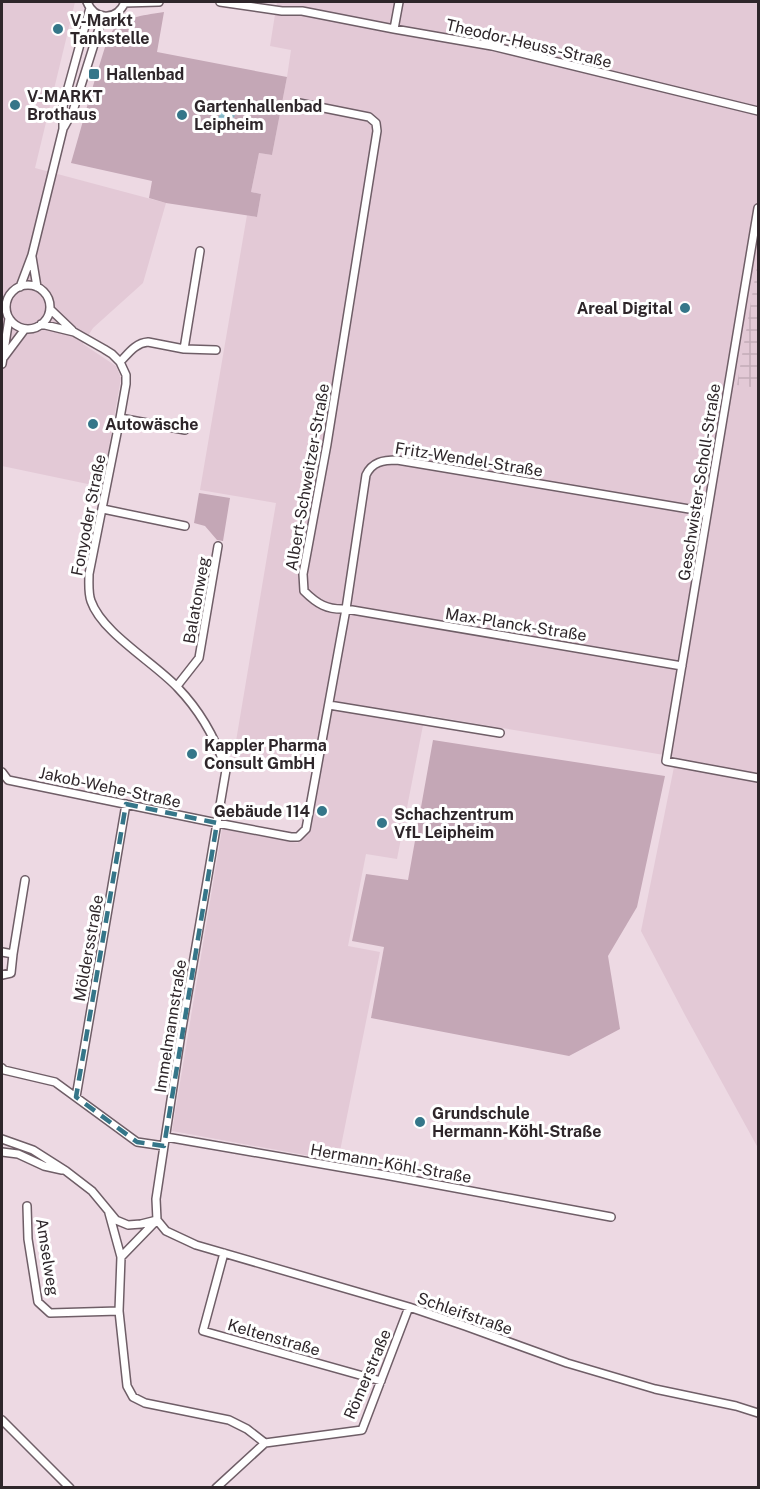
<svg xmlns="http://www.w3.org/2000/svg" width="760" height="1489" font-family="'Public Sans',sans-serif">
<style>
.built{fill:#e3c9d6}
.industrial{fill:url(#industrial-grid)}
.green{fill:#c4a7b6}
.water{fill:url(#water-rules)}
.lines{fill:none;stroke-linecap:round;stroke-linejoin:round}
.minor-casing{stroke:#6f5e67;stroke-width:10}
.minor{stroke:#fff;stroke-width:7}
.marked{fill:none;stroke:#357689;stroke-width:4.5;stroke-dasharray:12 8;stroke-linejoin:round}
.poi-dot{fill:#357689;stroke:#fff;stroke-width:2}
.labels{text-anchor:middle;stroke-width:6;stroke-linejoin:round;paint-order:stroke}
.poi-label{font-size:16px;font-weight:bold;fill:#2e262a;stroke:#fff;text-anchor:start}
.street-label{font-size:16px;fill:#2e262a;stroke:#fff}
</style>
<defs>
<pattern id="industrial-grid" width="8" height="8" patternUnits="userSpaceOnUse" patternTransform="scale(1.5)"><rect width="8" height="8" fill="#e3c9d6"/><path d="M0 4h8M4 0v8" fill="none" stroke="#c3acb8"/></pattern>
<pattern id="water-rules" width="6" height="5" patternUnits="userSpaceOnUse" patternTransform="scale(1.5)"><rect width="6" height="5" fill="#95cadb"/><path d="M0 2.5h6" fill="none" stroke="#81adbc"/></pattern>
</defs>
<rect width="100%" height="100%" fill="#edd9e3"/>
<path class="built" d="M2,2H75L35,168L166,203L143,283L93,328L83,344L116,366L121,378L102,487L2,466Z
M277,2H758V1148L685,1015L641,931L676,757L425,715L397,859L366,854L348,946L380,952L338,1161L172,1131L222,829L298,843L312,772L233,759L276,503L200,490L247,215L257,217L261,194L251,192L259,153L272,155L287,77L291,50L270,46Z"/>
<path class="industrial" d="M758,260V388L737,385Z"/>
<path class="green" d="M164,12L157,52L287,77L272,155L259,153L251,192L261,194L257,217L166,203L149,198L152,181L71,163C81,129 90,94 101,60C104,51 107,38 113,30C124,16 148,15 164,12Z
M199,493L230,498L223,541L217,540L205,526L194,523Z
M433,740L665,776L637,907L608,956L620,1029L569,1056L371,1018L384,947L352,941L366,874L408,880Z"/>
<path class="water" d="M227,109L233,113L235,116L233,118L227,132C221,132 216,130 213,124L216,123L220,114V110Z"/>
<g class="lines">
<defs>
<path id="minor" d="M87,2C95,21 117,21 125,2
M220,2L282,11H302L394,29L492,46L758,111
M124,3L159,2
M394,29L399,2
M64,127L73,111L103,16
M758,208L666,761L758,778
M32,257L37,287
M6 307a22 22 0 1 1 44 0a22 22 0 1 1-44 0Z
M20,287L32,255L63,129V106L90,8
M50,309L72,330
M41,324L74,332L104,349L112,354L120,362L126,375V384L120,418L89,574C89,583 88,593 91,601C102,633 155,663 178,688C201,712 216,739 226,770L181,1034L156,1199L157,1220L166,1231L196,1245L409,1307L465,1326L567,1363L655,1389L736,1406L758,1413
M184,349L200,251
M4,357L25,329
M120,362C128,354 135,343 148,342L184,349L216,350
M2,364L9,318
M120,418L185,430
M103,509L185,526
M682,666L346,609L366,475C372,462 383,460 397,460L707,512
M177,686L199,658L218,546
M329,705L500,733
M2,772L8,780L217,823L291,837H298L306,829L346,609C327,610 317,604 304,591L303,574L327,444L377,131L376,123L369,117L299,103
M2,952L13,954L25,880
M2,975L11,973L13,954
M2,1068L4,1070L55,1082L137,1142L164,1146
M76,1097L126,804
M166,1137L385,1175L611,1217
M2,1139L33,1150L66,1171L92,1191L116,1220L128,1225L141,1224L157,1220
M2,1152L18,1154L44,1166L62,1170
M27,1206L28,1239L38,1302L50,1313L119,1311
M109,1213L121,1257L119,1311L127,1386L133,1397L145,1403L229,1420L247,1429L265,1443L216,1488
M224,1253L203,1331L381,1381
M121,1257L155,1222
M2,1420L70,1488
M265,1443L362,1430L409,1307"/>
</defs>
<use href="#minor" class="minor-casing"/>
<use href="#minor" class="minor"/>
</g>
<path class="marked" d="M126,804L217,823L164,1146L137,1142L76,1097Z"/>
<g class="poi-dot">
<circle cx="58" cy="29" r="6"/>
<rect x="88" y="68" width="12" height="12" rx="3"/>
<circle cx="15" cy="105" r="6"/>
<circle cx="182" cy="115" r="6"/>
<circle cx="685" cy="308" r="6"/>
<circle cx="93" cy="424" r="6"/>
<circle cx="192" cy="754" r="6"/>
<circle cx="322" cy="811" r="6"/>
<circle cx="382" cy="823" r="6"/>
<circle cx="420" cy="1122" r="6"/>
</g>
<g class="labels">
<g class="poi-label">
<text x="70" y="26">V-Markt<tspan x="70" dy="18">Tankstelle</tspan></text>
<text x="106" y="80">Hallenbad</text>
<text x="27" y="102">V-MARKT<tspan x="27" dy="18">Brothaus</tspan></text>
<text x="194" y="112">Gartenhallenbad<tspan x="194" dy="18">Leipheim</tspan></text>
<text x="673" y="314" text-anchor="end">Areal Digital</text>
<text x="105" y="430">Autowäsche</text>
<text x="204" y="751">Kappler Pharma<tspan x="204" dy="18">Consult GmbH</tspan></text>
<text x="310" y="817" text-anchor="end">Gebäude 114</text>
<text x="394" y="820">Schachzentrum<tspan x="394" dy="18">VfL Leipheim</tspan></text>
<text x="432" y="1119">Grundschule<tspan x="432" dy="18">Hermann-Köhl-Straße</tspan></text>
</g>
<g class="street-label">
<text transform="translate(529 43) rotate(13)" y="6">Theodor-Heuss-Straße</text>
<text transform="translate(469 459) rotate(9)" y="6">Fritz-Wendel-Straße</text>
<text transform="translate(307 477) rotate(-80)" y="6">Albert-Schweitzer-Straße</text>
<text transform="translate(699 482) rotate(-81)" y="6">Geschwister-Scholl-Straße</text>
<text transform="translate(88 515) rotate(-79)" y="6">Fonyoder Straße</text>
<text transform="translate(196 600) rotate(-80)" y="6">Balatonweg</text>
<text transform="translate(516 624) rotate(9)" y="6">Max-Planck-Straße</text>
<text transform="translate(110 787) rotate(12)" y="6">Jakob-Wehe-Straße</text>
<text transform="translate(88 948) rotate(-80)" y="6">Möldersstraße</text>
<text transform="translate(170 1026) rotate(-81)" y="6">Immelmannstraße</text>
<text transform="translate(391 1163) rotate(10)" y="6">Hermann-Köhl-Straße</text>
<text transform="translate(48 1257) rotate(81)" y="6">Amselweg</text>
<text transform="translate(465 1313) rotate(19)" y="6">Schleifstraße</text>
<text transform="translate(274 1337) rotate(16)" y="6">Keltenstraße</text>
<text transform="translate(367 1374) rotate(-67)" y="6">Römerstraße</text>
</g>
</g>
<rect width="760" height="1489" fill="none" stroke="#2e262a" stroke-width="6"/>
</svg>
